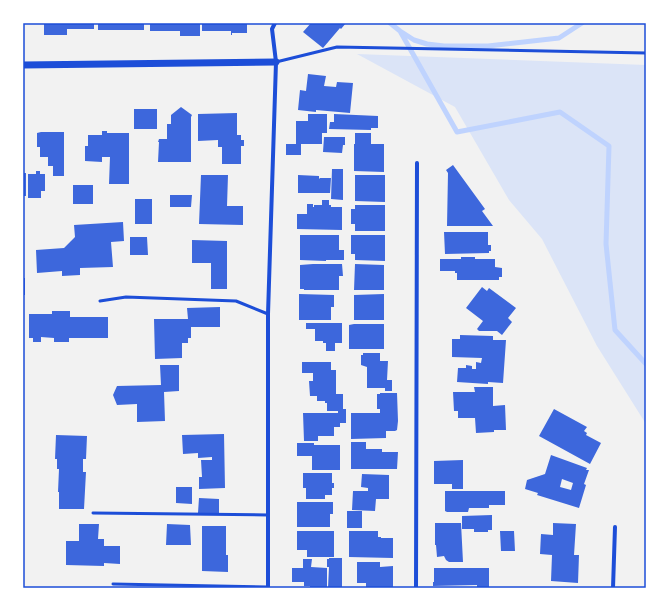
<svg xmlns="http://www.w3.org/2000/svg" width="669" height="611" font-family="Barlow,sans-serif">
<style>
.green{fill:#dbe4f7}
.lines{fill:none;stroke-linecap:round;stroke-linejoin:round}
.stream{stroke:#bfd3fe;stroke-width:5}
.building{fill:#3d67dc;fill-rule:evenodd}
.service{stroke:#1d4ed8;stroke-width:3}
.minor{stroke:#1d4ed8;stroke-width:4}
.tertiary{stroke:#1d4ed8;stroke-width:7}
.neatline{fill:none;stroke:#1d4ed8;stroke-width:1.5}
</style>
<rect width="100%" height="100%" fill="#f2f2f2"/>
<path class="green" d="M357,54L646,65V424L597,346L542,239L509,200L455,107Z"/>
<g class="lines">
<path class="stream" d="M390,23L400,31L414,40L427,44L444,46H488L559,38L582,23
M400,31L457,132L560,112L609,146L606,244L615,330L646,364"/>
</g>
<path class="building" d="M44,23H94V29H67V35H44Z
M98,23H144V30H98Z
M150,23H200V36H180V31H150Z
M202,23H247V33H232V35H231V31H202Z
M311,23H346L341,29L340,28L323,48L303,32Z
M308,74L326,76L324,86L336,87L337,82L353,83L350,113L316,110V112L298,110L300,90L306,91Z
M181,107L192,115L191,117V162H158L159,142H158L159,139H167V124H171V115Z
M134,109H157V129H134Z
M237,113V135H241V140H244V146H241V164H222V147H218V140L198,141V114Z
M308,114H327V133H322V144H301V155H286V144H296V121H308Z
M334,114L378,116V128H371V130L329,129L330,122H334Z
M102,131H107V133H129V184H109L110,157H102V162L85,161V146H88V135H102Z
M41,132H64V176H53V166H48V157H40V147H37V133Z
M355,133H371V144H384V172L354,171V144H355Z
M324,137H345V145H343L342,153L323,152Z
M453,165L485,209L482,211L493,226H447L448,173L446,170Z
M332,169H343V200L331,199Z
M36,171H40V174H45V191H41V198H28V174H36Z
M23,173H26V196H23Z
M201,175H228L227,206H243V225L199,224Z
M298,175L319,176V179L320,178H331L330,193H298Z
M355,175H385V202L355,201Z
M73,185H93V204H73Z
M170,195H192L191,207H170Z
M135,199H152V224H135Z
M322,200H329V205H331V207H342V230L297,229V214H307V204H313V207H314V205H322Z
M355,205H385V231H355V224H351V209H355Z
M123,222L124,241L111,242L113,267L80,268V275L62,276V271L37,273L36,250L64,248L75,237L74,225Z
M444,232H488V245H491V251H489V253L445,254Z
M300,235H339V250H344V260H326V261L300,260Z
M351,235H385V261L355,260V254H351Z
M130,237H147L148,255H130Z
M192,240L227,241V289H211V263H192Z
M461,257H475V259H495V267L502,268V277H499V280H457V273H455V271H440V259H461Z
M313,264H342L343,276H339V290H304V289H300V265Z
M355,264L384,265V290H354Z
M23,278H25V295H23Z
M482,287L487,291L489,288L516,308L508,318L512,322L502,335L497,331H479L477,329L483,321L466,308Z
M299,294L334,295V307H331V320H299Z
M384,294V320H354V295Z
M220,307V327H191V338H188V343H182V358L155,359L154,319H188L187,308Z
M52,311H70V317H108V338H69V342H54V338L41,337V342H33V338H29V314H52Z
M306,323H342V343H335V351H326V343H323V341H315V329H306Z
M354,324H384V349H349V325Z
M460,335L493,336V340H506L503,383L488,382V384L457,382L458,368H466V365L472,366V369H476V362L481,363L482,358L452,357V339H460Z
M363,353H380V361H388L387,380H392V391H385V388H367V367L361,365V355H363Z
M302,362H331V370H336V394H343V409H346V423H340V427H334V436H318V441H304L303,413H338V411H327V403H325V401H317V396H310L309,381H313V373H302Z
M160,365H179V391L164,392L165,421L137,422V404L117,405L113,395L117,386L161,385Z
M474,387H493V406L505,405L506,430H494V432L476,433L475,418H458V411H454L453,392H475Z
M380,393H397L398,421L397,430L395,431H386V438L351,439V413H380V409H377V394H380Z
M554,409L587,427L584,431L587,433L586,435L601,443L590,464L539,436Z
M224,434L225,488L199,489V477H202L201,460H212V457L198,458V453L183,454L182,435Z
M56,435L87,436L86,459H83V472H86L84,509H59V492H58L59,469H57V459H55Z
M351,442H366V449H382V452H398L397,469H351Z
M297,443H314V445H340V470H312V456H297Z
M551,455L587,468L586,470H589L584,484L586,485L579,508L537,495L538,493L525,489L527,480L545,474ZM562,479L573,483L571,490L560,487Z
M463,460V489H452V484H434V461Z
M303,473H332V483H334V488H332V495H325V499H306V488H303Z
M362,474L389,475V499H376L375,511L352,510L353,491H368V488L361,487Z
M176,487H192V504L176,503Z
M445,491H505V505H489V508H469L468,512H447L445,511Z
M199,498L219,499V513H198Z
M297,502H333V514H330V527H297Z
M347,511H362V528H347Z
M492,515V530H488V532H474V529H462V516Z
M435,523H461L463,562H449L446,560L444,556L437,557L436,545H435Z
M553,523L576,524L574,555H579L578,583L551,581L552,555L540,554L541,534L553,535Z
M79,524H99L98,539H104V546H120V564L104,563V566L66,565V541H79Z
M167,524L190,525L191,545H166Z
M202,526H226V555H228V572L202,571Z
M297,531H334V557H307V550H297Z
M349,531H378V537H381V538H393V558L349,557Z
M500,531H514L515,551H501Z
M329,558H342V588H328L329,567H327V559H329Z
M303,559H312L311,567L327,568V587H310V586H304V582H292V568H303Z
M357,562H380V567L393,566V588H366V583H357Z
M434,568H489V588H477V585L433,586V582H434Z"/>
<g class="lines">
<path class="service" d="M276,62L337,47L646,53
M100,301L126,297L236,301L268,314
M93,513L268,515
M113,584L268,587"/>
<path class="minor" d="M268,588V314L276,62L272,29L275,23
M416,588L417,163
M613,588L615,527"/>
<path class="tertiary" d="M23,65L276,62"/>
</g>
<rect width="669" height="611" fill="none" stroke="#ffffff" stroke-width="48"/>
<rect x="24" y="24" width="621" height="563" class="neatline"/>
</svg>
